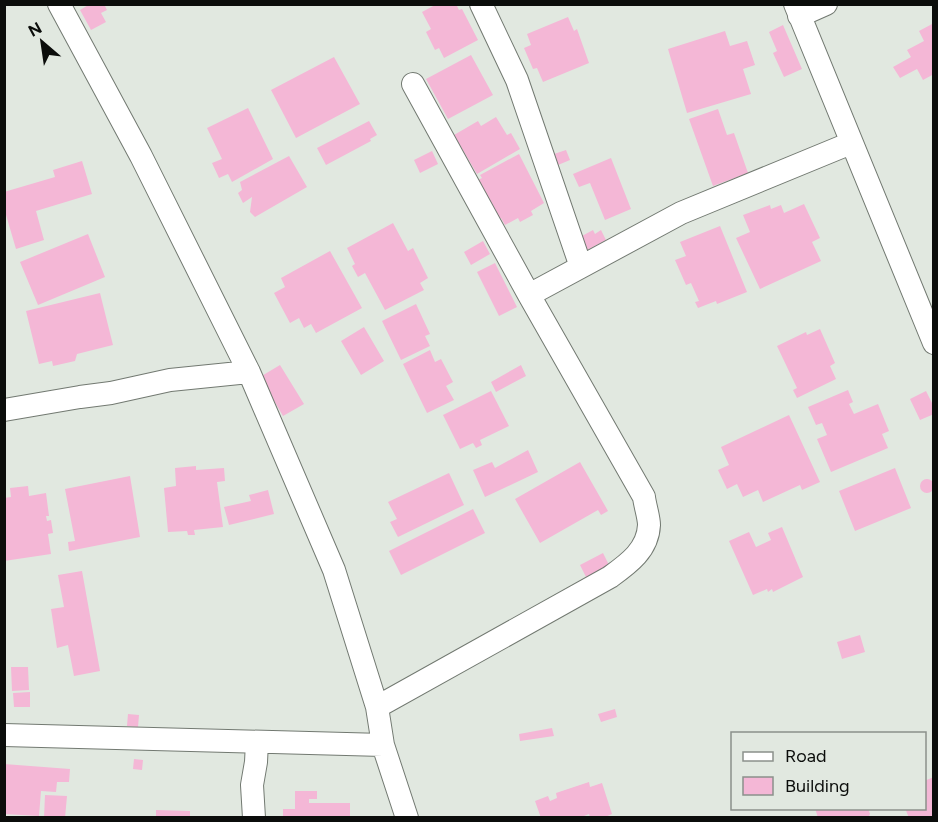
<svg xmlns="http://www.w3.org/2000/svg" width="938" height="822" font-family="Figtree,sans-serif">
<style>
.building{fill:#f4b7d6}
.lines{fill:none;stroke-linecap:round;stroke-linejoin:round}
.minor-casing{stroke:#727971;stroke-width:24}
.minor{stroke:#fff;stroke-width:22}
</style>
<rect width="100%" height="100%" fill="#e1e8e0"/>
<path class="building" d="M90,4H104L107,10L101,13L106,22L91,30L80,10Z
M437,4H456L459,10L462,9L478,40L444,58L439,48L435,50L426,32L431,29L422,12Z
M568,17L574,31L577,29L589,63L543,82L537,68L533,69L524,48L531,45L527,34Z
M934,23V74L923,80L917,69L900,78L893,67L911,57L907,50L924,41L919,31Z
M783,25L802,69L784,77L773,53L777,51L769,32Z
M725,31L730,46L747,41L755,65L743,69L751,94L687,113L668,49Z
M471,55L493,95L448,119L426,79Z
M334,57L360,104L296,138L271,90Z
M248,108L273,159L232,182L228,174L219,178L212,163L222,159L207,128Z
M718,109L727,135L734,133L748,173L713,186L689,119Z
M496,117L507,135L511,133L520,149L477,174L454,135L478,121L481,126Z
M369,121L377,135L370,139L371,141L326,165L317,148Z
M566,150L570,160L558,165L554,154Z
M432,151L438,164L420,173L414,160Z
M519,154L544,203L531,211L533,215L520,222L518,218L505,225L501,218L499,219L478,180L482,178L480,175Z
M289,156L307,187L255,217L250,212L252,197L243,203L238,193L242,190L240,182Z
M611,158L631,209L605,220L590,183L579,187L573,174Z
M82,161L92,194L36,211L44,240L16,249L4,208V192L55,177L53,170Z
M804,204L820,238L812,242L821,261L760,289L736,238L750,232L743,215L770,205L771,209L781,205L784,213Z
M393,223L408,251L413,248L428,278L420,283L424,290L385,310L365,273L358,277L352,266L355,264L347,248Z
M720,226L747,292L717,304L716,301L698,308L695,302L699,301L691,283L686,285L675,260L686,256L680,242Z
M593,230L595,234L601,230L606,240L587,250L582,236Z
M88,234L105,277L38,305L20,262Z
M483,241L490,254L471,265L464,252Z
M330,251L362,308L316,333L311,324L304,328L299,318L290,323L274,293L285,287L281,278Z
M495,263L517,307L499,316L477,272Z
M100,293L113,345L77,354L75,361L53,366L52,361L39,364L26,311Z
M416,304L430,334L425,336L430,346L401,360L382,321Z
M364,327L384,361L361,375L341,341Z
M820,329L835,363L830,366L836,379L797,398L793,390L797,388L777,346L806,332L807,335Z
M430,350L435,362L441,359L453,382L446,386L454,400L427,413L403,364Z
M280,365L304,404L283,416L260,377Z
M521,365L526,376L496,392L491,382Z
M848,390L853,402L849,404L854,414L878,404L889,431L882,434L888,448L831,472L817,439L827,435L822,423L816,425L808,407Z
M491,391L509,426L480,440L482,445L476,448L473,443L460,449L443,415Z
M926,391L934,407V414L920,420L910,399Z
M789,415L820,482L802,490L800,485L763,502L758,490L743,497L737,484L727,489L718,470L729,465L721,447Z
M528,450L538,472L485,497L473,470L492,462L495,468Z
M580,462L608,511L601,515L598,510L540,543L515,499Z
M196,466V470L224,468L225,481L217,482L223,527L194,530L195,535H188L187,531L168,532L164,488L176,486L175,468Z
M895,468L911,508L855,531L839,491Z
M449,473L464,505L398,537L390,522L397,519L388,502Z
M130,476L140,537L69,551L68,542L75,541L65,489Z
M920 486a7 7 0 1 1 14 0a7 7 0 1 1-14 0Z
M28,486L29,496L46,493L49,516H46L47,521L51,520L53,533L48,534L51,554L4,561V498L11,497L10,488Z
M268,490L274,514L229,525L224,507L251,501L249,495Z
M473,509L485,533L401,575L389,551Z
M782,527L803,577L773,592L772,589L768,592L767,589L753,595L729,541L749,532L756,547L771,540L768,533Z
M603,553L612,571L589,583L580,565Z
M82,571L100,671L74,676L68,645L57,648L51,609L64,607L58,575Z
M860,635L865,652L842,659L837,642Z
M11,667H28L29,690L12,691Z
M30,692V707H14L13,693Z
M615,709L617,717L601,722L598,714Z
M128,714L139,715L138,727L127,726Z
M552,728L554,736L520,741L519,734Z
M134,759L143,760L142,770L133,769Z
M4,764L70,769L69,782H57L56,792L41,791L39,816L4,814Z
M934,777V818H909L905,808H924V781Z
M589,782L590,787L602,783L612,814L603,818H590L589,814L579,818H541L535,801L548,796L550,801L557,798L556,793Z
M295,791H317V799H309V803H350V818H283V809H295Z
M45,795L67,796L65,818H44Z
M815,808H868L870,814L868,818H818Z
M156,810L190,811V818H156Z"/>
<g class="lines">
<defs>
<path id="minor" d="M59,4L141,156L249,372L334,570L377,707L383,745L407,818
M481,4L517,80L581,267
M795,4L934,343
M799,16L826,4
M529,295L681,213L851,143
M4,410L80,397L111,393L170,380L249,372
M377,707L610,577C628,564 648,550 649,525C649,517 645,506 644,497L529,295L413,84
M4,735L383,745
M254,818L252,785L256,762L257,742"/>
</defs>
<use href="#minor" class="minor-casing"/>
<use href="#minor" class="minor"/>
</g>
<rect width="938" height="822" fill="none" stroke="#0b0d0b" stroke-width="12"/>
<rect x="731" y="732" width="195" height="78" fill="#e1e8e0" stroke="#8b908b" stroke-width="1.5"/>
<rect x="743" y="752" width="30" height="9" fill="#ffffff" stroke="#8b908b" stroke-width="1.5"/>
<text x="785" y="762" font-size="18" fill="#0b0d0b">Road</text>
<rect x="743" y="777" width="30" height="18" fill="#f4b7d6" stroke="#8b908b" stroke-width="1.5"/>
<text x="785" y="792" font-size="18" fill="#0b0d0b">Building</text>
<g transform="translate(42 42) rotate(331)" stroke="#e1e8e0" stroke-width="4.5" paint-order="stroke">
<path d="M0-4.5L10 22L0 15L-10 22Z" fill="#0b0d0b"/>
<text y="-9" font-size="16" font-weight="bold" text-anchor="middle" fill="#0b0d0b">N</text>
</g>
</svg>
